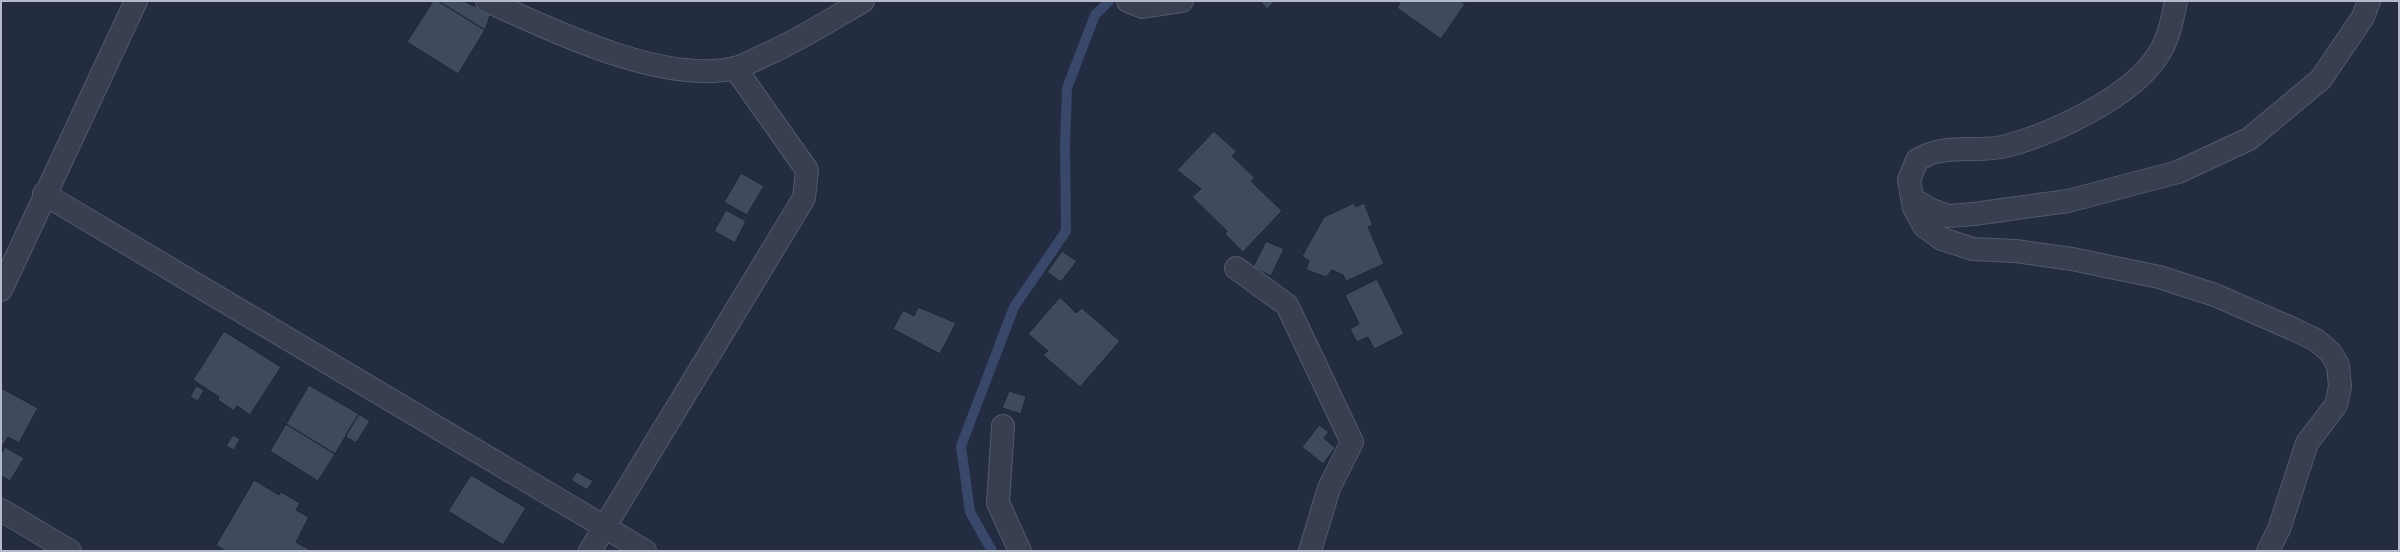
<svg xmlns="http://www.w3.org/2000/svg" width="2400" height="552" font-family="Helvetica,sans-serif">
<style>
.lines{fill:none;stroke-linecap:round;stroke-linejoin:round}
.stream{stroke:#38476a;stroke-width:10}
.building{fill:#3f4a5f;stroke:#1e2637}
.minor-casing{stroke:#525a6a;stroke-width:24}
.minor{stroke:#373f50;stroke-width:22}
</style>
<rect width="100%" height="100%" fill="#232c40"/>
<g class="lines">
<path class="stream" d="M992,551L970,512L961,446L1014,307L1066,231L1065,144L1067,88L1095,15L1109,1"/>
</g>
<path class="building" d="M433,1H438L485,30L458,74L407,42Z
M438,1H463L491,13L485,30Z
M1260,1H1275L1267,9Z
M1401,1H1460L1465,4L1441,39L1397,8Z
M1214,131L1237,152L1232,156L1255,178L1251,181L1282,211L1243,252L1225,234L1227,231L1192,197L1201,189L1177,170Z
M741,173L764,186L747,215L724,202Z
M1354,203L1356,207L1364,203L1373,225L1368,227L1384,264L1346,281L1343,275L1332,270L1326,277L1306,270L1309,261L1302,256L1324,217Z
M726,210L746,221L735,243L714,231Z
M1266,241L1284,249L1271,276L1253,267Z
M1062,251L1077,261L1061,282L1047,272Z
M1377,279L1404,334L1374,349L1368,337L1357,342L1350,329L1359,324L1345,295Z
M1060,297L1076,313L1082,308L1120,341L1080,387L1043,355L1048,351L1028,334Z
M918,307L956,323L940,354L893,329L903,310L914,316Z
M224,331L281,367L250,415L237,406L234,411L218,400L219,397L193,380Z
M309,385L359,414L335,454L286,424Z
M196,386L204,390L198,401L190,397Z
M1,388L38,408L19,443L8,437L3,445L1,444Z
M1009,391L1026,396L1021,414L1002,408Z
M359,414L370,421L356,443L345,436Z
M286,424L335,454L318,481L270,451Z
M1319,425L1329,432L1324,438L1335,448L1323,464L1302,447Z
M233,435L240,439L234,450L226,446Z
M5,447L24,458L10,481L1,476V454Z
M577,472L593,481L587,490L571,480Z
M471,475L526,508L503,545L448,511Z
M254,480L279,495L281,492L300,503L296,510L309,517L296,542L312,551H226L216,545Z"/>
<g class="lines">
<defs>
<path id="minor" d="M487,1C552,30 663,85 735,68C744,66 754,60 763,56C798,41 830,20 863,1
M1128,1L1143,7L1182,1
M2176,1C2172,21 2169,38 2158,55C2132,97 2052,134 2006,146C1984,152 1959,146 1936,152C1930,153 1923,157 1917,160L1909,180L1914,208L1924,226L1942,239L1973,249L2016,251L2072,259L2159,277L2215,295L2293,329L2316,340L2330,352L2338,365L2340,387L2336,405L2307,443L2279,529L2268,551
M44,194L645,551
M1912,198L1929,209L1948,216L1974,214L2068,201L2178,172L2249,139L2321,79L2363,17L2369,1
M1236,268L1287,305L1352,442L1329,488L1310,551
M1,290L136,1
M1003,426L998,503L1020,551
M1,510L70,551
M590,551L804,198L807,170L735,68"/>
</defs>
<use href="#minor" class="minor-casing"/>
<use href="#minor" class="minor"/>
</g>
<rect width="2400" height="552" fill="none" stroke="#b4baca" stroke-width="4"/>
</svg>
